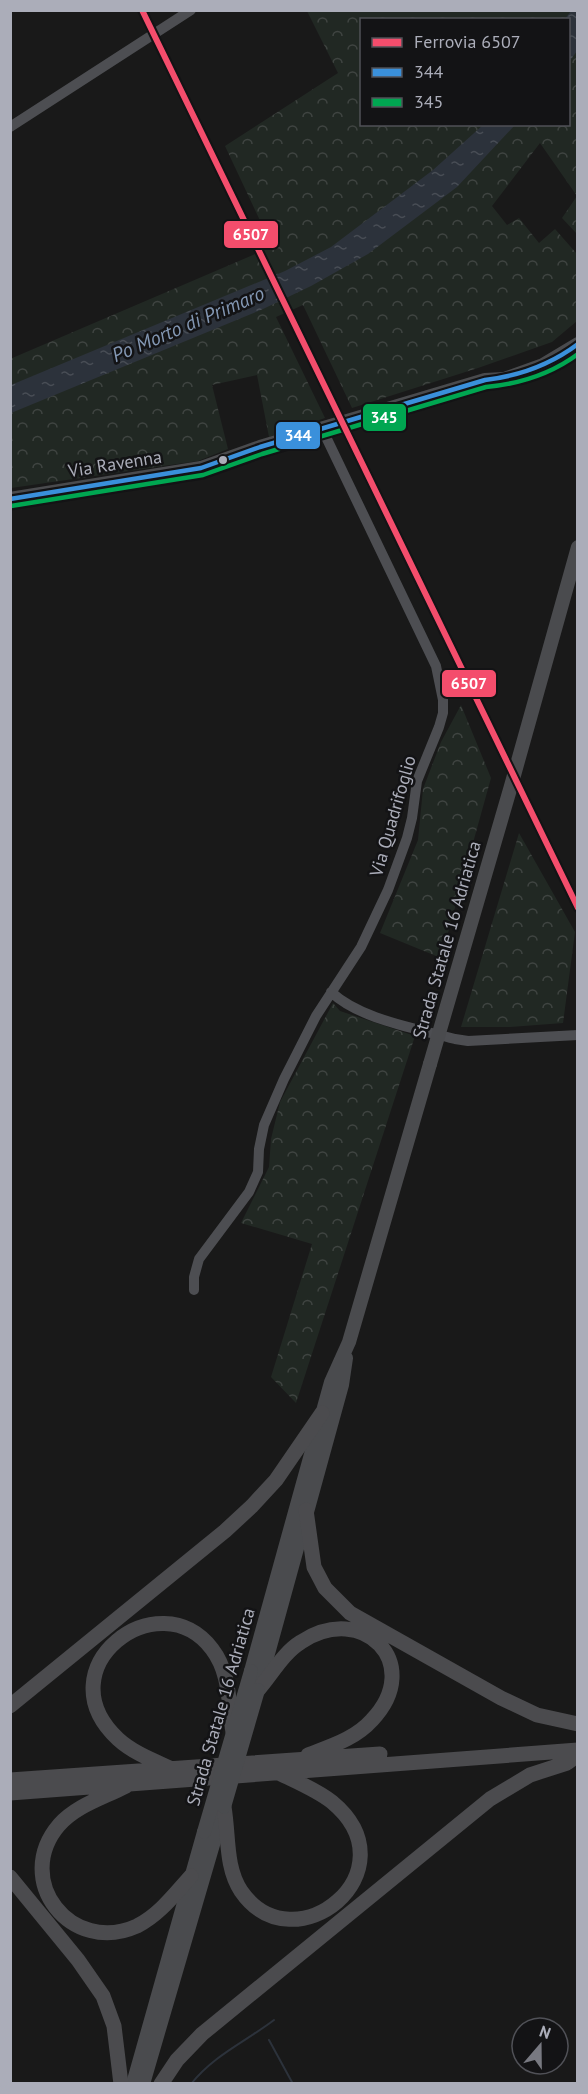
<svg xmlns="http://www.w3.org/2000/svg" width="588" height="2094" font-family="'PT Sans',sans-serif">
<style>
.park{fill:url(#park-crowns);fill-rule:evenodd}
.water{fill:url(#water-ripples)}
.pier{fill:#191919}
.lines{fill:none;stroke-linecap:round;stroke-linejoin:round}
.stream{stroke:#2c323b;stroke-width:2}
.minor{stroke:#4d4e52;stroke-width:10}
.major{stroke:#4a4b4e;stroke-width:14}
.highway{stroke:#4b4b4e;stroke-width:15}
.major-bridge{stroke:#4a4b4e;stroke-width:14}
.bus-1-casing{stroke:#131315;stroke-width:9}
.bus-2-casing{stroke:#131315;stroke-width:9}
.bus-1{stroke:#3a90db;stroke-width:4.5}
.bus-2{stroke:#00a651;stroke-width:4.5}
.rail-1-casing{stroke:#131315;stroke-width:10}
.rail-1{stroke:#f44d6c;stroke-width:6}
.bus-dot{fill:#abadb9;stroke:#131315;stroke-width:2}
.labels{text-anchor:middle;stroke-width:5;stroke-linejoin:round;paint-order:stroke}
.street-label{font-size:18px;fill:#abadb9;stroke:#131315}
.water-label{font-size:20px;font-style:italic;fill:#8397b3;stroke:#131315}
.line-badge{stroke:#131315;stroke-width:2}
.badge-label{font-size:16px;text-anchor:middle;font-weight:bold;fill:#fff}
</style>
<defs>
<pattern id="park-crowns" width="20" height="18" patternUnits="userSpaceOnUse" patternTransform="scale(1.5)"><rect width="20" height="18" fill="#212823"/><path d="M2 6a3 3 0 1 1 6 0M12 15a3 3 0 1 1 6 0" fill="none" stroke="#3f4441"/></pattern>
<pattern id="water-ripples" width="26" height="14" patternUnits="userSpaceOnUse" patternTransform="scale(1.5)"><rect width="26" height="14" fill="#2c323b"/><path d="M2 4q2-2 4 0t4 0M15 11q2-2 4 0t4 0" fill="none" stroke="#484d55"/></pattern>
</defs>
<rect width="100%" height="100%" fill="#191919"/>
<path class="park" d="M307,11H577V234L562,218L577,196L540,143L492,206L507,225L519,218L539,243L555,229L577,254V321L552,342L478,368L352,408L303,305L276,317L325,418L269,437L257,375L212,385L228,449L198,461L11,488L10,359L253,255L271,244L225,146L338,73ZM362,20H568V124H362Z
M461,705L491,778L441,958L380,933L418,840L423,789L441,742Z
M519,833L575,932L563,1023L510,1027H461Z
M333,1003L340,1011L415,1036L296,1403L271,1377L312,1244L241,1223L269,1167L271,1139L280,1102Z"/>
<path class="water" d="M571,11H577V51L569,62L568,20L565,19Z
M483,125H515L457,187L368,254L311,286L263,309L11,413V385L285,271L331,247L433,170Z"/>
<path class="pier" d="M273,273L287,301L280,304L266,275Z"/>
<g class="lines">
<path class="stream" d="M269,2040L293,2084
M191,2084C214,2055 245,2042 274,2020"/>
<path class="minor" d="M10,127L191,10
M331,992C361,1020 416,1028 455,1039L468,1041L578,1035
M194,1290V1277L199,1259L249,1192L258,1172L259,1149L264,1125L284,1079L316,1016L361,947L388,890L407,838L412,818L417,781L439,727L443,713V700L436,666L326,437"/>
<path class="major" d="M496,382L543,365L578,344
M10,499L201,468L260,447L485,380L503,379
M251,1671L331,1382L349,1342L430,1064
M258,1690L342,1385L346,1358
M133,2084L204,1832
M143,2084L224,1807"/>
<path class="highway" d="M306,1510L314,1567L325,1588L350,1613L501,1698L537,1715L578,1724
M258,1690C272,1674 283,1653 301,1642C363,1601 425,1664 372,1720C355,1739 331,1746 308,1755
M10,1706L225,1531L252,1506L276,1480L322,1413
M170,1768C152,1760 132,1752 118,1739C42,1668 159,1579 212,1649C231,1674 228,1704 233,1732
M10,1780L380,1754
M126,1786C103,1798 77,1805 59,1825C12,1880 71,1956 137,1926C159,1915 174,1895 191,1876
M10,1793L578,1750
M224,1807C229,1835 225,1867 241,1891C294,1968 415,1871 332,1802C317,1790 297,1782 279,1773
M10,1877L78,1960L103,1996L114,2026L121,2084
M161,2084L177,2060L202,2034L490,1799L530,1775L567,1763L578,1755"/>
<path class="major-bridge" d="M430,1064L511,786L578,547
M224,1807L258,1690
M204,1832L251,1671"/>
<defs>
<path id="bus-1" d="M10,499L201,468L260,447L485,380C519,376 550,365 578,344"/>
<path id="bus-2" d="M11,506L203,475L262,454L486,387C519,384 551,374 578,354"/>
</defs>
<use href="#bus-1" class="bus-1-casing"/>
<use href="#bus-2" class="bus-2-casing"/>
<use href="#bus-1" class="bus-1"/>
<use href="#bus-2" class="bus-2"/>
<defs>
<path id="rail-1" d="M142,10L578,908"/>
</defs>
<use href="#rail-1" class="rail-1-casing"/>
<use href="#rail-1" class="rail-1"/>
</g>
<circle class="bus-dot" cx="223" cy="460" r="5"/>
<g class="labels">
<g class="street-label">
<text transform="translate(115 464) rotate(-9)" y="6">Via Ravenna</text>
<text transform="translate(393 816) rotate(-74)" y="6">Via Quadrifoglio</text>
<text transform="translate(447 940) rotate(-74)" y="6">Strada Statale 16 Adriatica</text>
<text transform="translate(221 1707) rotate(-74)" y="6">Strada Statale 16 Adriatica</text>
</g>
<g class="water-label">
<text transform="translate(188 324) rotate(-23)" y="7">Po Morto di Primaro</text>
</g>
</g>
<g class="line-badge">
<rect x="223" y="220" width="56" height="29" rx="6" fill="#f44d6c"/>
<rect x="362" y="403" width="45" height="29" rx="6" fill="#00a651"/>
<rect x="275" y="421" width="46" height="29" rx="6" fill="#3a90db"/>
<rect x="441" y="669" width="56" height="29" rx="6" fill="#f44d6c"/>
</g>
<g class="badge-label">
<text x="251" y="240">6507</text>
<text x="384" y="423">345</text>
<text x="298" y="441">344</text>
<text x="469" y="689">6507</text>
</g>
<rect width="588" height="2094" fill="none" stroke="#abadb9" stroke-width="24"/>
<rect x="360" y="18" width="210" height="108" fill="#131315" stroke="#505157" stroke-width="1.5"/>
<rect x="372" y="38" width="30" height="9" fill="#f44d6c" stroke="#505157" stroke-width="1.5"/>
<text x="414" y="48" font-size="18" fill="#abadb9">Ferrovia 6507</text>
<rect x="372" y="68" width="30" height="9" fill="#3a90db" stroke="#505157" stroke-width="1.5"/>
<text x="414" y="78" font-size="18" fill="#abadb9">344</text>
<rect x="372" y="98" width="30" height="9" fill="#00a651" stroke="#505157" stroke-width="1.5"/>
<text x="414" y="108" font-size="18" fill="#abadb9">345</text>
<g transform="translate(540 2046) rotate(20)"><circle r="28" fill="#131315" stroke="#505157" stroke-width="1.5"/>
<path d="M0-4.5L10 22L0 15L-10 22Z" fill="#787981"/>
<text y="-9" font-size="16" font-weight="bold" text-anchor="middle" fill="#abadb9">N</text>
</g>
</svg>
